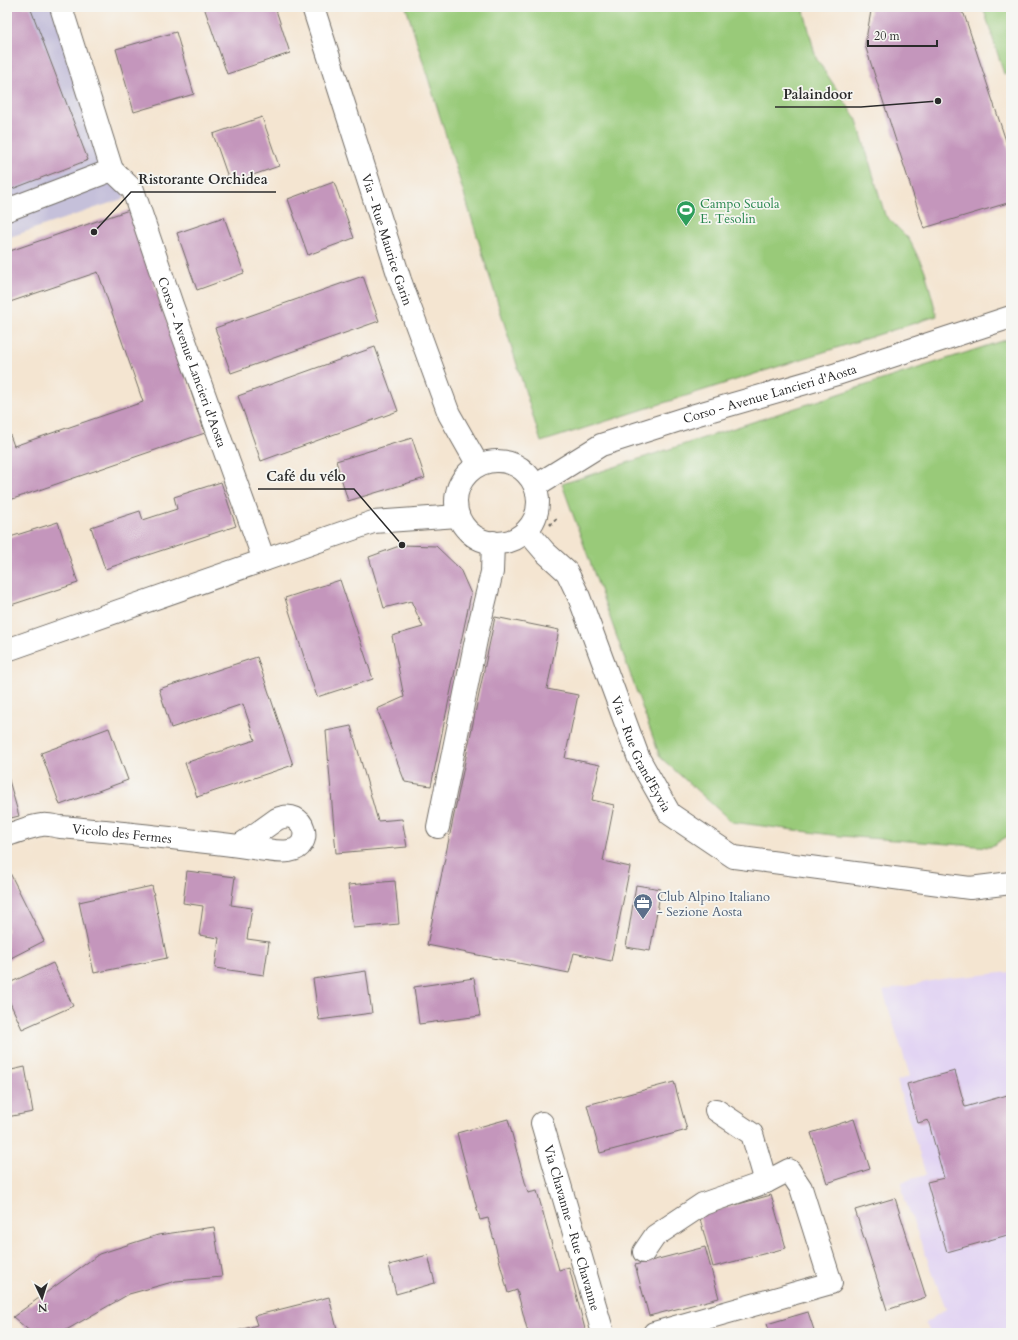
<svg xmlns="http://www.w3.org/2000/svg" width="1018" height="1340" font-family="Cardo,serif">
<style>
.built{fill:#e2d4f3}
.industrial{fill:#c5c0da}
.green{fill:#99ca79;stroke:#627a52}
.building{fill:#c496bc}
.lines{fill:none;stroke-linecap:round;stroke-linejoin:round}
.minor-casing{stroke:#716c65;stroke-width:24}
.path{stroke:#716c65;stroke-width:2.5;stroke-dasharray:3 3;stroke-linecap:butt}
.minor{stroke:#fff;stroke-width:22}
.labels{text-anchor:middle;stroke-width:3.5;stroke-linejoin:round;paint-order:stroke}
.leisure-label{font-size:13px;fill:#27864d;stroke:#f6f6f2;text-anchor:start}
.street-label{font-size:13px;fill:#2b2b2b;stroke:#f6f6f2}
.service-label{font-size:13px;fill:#4e5e75;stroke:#f6f6f2;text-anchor:start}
.leader{fill:none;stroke:#2b2b2b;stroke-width:1.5}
.callout-dot{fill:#2b2b2b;stroke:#f6f6f2;stroke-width:1.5}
.callout-label{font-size:14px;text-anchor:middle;font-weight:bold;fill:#2b2b2b;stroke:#f6f6f2;stroke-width:3.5;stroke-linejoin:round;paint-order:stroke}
</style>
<rect width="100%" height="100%" fill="#f6f6f2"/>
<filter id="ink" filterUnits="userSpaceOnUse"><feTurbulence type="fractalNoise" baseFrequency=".025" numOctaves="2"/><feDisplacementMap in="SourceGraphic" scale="8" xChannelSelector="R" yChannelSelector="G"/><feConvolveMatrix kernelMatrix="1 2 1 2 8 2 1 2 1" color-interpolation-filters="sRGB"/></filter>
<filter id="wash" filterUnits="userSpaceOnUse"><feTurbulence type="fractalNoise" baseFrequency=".012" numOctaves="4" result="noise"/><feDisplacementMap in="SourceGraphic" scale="16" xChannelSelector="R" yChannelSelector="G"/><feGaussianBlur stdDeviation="0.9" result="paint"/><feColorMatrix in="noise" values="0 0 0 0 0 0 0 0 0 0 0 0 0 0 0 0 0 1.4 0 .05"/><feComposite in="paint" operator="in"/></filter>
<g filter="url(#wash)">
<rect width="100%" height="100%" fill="#f4e5d1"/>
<path class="built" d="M1011,972V1333H931L925,1323L946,1309L905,1200L901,1182L926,1175L897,1081L910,1076L883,991L941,979Z"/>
<path class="industrial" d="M7,7H70L125,198L7,238Z"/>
<path class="green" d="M406,7H803L816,58L857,120L885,215L909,239L925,271L937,316L541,442Z
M983,7H1011V71L1004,74Z
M1011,338V834L990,847L840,836L732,822L660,757L562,484Z"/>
<g id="blocks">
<path class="building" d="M7,7H30L88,160L7,191Z
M204,7H275L290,53L227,74Z
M869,7H952L964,14L1011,156V202L924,228L865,45L871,11Z
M176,32L194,94L134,112L116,49Z
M262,117L279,166L230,183L213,134Z
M334,182L354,238L308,255L288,199Z
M129,210L205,433L7,501V427L14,446L143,402L98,272L7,303V252Z
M224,217L244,273L197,290L177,233Z
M363,276L379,321L231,373L215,328Z
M375,347L398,411L261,461L238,396Z
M412,438L425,478L348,501L336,461Z
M221,482L236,526L105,569L91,527L140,511L143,520L177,509L174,497Z
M58,522L78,583L11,605L7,594V538Z
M402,545L436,546L460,569L471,594L431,786L405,782L377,709L404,697L392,636L423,627L411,601L384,608L369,557Z
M340,580L373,679L317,697L285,598Z
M495,617L559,630L547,689L578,695L565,758L600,765L592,800L614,805L603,861L630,867L611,961L574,953L569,973L427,945Z
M257,657L293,765L197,797L185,763L255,740L243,704L171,728L159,689Z
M351,726L378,821L402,819L407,847L336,853L326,731Z
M109,728L128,780L60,805L41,753Z
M7,773L19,816L7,819Z
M7,867L44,941L7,960Z
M187,871L235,877L231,905L252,908L247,939L269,942L264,975L215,968L219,938L199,935L203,906L183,903Z
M395,881L399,924L353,928L348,885Z
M636,885L661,889L650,951L626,947Z
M152,886L167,958L94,973L79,902Z
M53,963L73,1006L22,1029L7,996V984Z
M366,971L372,1013L319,1020L313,979Z
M474,978L480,1016L419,1024L414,987Z
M25,1067L33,1112L7,1117V1071Z
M955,1071L965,1107L1011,1094V1234L947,1252L927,1182L944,1178L928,1120L918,1123L907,1084Z
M674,1082L687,1130L600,1153L587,1105Z
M508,1119L528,1193L537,1191L559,1270L569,1267L586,1333H528L517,1290L508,1293L488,1218L480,1220L457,1133Z
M854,1119L870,1169L827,1183L811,1133Z
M771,1195L786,1248L713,1267L699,1215Z
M895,1198L926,1297L887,1310L855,1210Z
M214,1227L222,1277L176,1281L129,1294L61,1333H32L13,1317L99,1254L158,1235Z
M705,1247L719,1298L649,1316L635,1265Z
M428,1255L435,1283L396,1294L389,1265Z
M329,1297L338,1333H229L257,1325L254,1316Z
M808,1312L815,1333H770L767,1324Z"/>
</g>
</g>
<g filter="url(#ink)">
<use href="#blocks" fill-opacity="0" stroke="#716c65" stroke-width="1"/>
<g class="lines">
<defs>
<g id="minor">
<path id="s1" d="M313,7L400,280L449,414L478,465"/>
<path id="s2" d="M112,170L133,190L172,305L264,560"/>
<path d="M7,210L112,170L61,7"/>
<circle cx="497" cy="502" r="41"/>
<path id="s3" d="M535,486L601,445L695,415L837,374L1011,317"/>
<path id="s4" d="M527,531L545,552L567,572L579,597L639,759L670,814L734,857L970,888L1011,883"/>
<path d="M7,650L373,522L458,516"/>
<path d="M438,827L478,630L492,572L493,542"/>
<path id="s5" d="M7,835C18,832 31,826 42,825C48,824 54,826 60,827C75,828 90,830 105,831C157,837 208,841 259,849C269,850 279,853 289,851C315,848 306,806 277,819L239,846"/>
<path d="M716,1110L752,1134L766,1182"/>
<path id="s6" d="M542,1123L603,1333"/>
<path d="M644,1252L655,1236L703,1204L766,1182L789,1170L801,1188L831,1283L654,1333"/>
</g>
</defs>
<use href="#minor" class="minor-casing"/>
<path class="path" d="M550,525L557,518
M461,539L471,548"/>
<use href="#minor" class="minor"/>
</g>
</g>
<defs>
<symbol id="stadium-pin" viewBox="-11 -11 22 30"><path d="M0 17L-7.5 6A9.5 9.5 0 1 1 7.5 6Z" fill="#2e9e5b" stroke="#f6f6f2"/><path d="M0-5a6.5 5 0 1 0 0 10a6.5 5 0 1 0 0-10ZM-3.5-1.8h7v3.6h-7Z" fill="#fff"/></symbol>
<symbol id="office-pin" viewBox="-11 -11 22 30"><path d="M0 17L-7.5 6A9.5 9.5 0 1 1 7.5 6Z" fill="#5c6f8a" stroke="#f6f6f2"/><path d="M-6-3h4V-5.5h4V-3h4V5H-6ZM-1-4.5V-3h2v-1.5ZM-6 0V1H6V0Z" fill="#fff"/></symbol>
</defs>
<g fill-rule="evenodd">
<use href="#stadium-pin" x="675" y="199" width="22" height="30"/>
<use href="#office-pin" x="632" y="892" width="22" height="30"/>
</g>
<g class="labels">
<g class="leisure-label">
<text x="700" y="208">Campo Scuola<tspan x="700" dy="15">E. Tesolin</tspan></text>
</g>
<g class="street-label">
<text dy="5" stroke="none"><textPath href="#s1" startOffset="244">Via - Rue Maurice Garin</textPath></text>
<text dy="5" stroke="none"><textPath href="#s2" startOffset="211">Corso - Avenue Lancieri d'Aosta</textPath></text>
<text dy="5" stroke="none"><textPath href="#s3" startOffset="254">Corso - Avenue Lancieri d'Aosta</textPath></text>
<text dy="5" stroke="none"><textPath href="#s4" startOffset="254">Via - Rue Grand'Eyvia</textPath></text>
<text dy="5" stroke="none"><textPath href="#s5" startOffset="117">Vicolo des Fermes</textPath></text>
<text dy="5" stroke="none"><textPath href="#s6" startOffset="109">Via Chavanne - Rue Chavanne</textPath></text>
</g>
<g class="service-label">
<text x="657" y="901">Club Alpino Italiano<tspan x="657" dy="15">- Sezione Aosta</tspan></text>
</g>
</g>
<path class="leader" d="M938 101L861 107H775M94 232L131 192H276M402 545L354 489H258"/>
<g class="callout-dot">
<circle cx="938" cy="101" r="4"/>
<circle cx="94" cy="232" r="4"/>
<circle cx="402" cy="545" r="4"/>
</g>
<g class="callout-label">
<text x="818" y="99">Palaindoor</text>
<text x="203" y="184">Ristorante Orchidea</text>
<text x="306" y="481">Café du vélo</text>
</g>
<rect width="1018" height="1340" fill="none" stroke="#f6f6f2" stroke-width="24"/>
<g transform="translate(42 1298) rotate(176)" stroke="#f6f6f2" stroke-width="3" paint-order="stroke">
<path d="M0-3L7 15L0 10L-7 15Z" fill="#2b2b2b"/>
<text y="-6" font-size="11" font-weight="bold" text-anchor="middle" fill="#2b2b2b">N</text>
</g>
<path d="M868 40v6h69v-6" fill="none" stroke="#2b2b2b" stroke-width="2"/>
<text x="874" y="40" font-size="12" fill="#2b2b2b" stroke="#f6f6f2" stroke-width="3" paint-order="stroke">20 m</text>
</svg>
